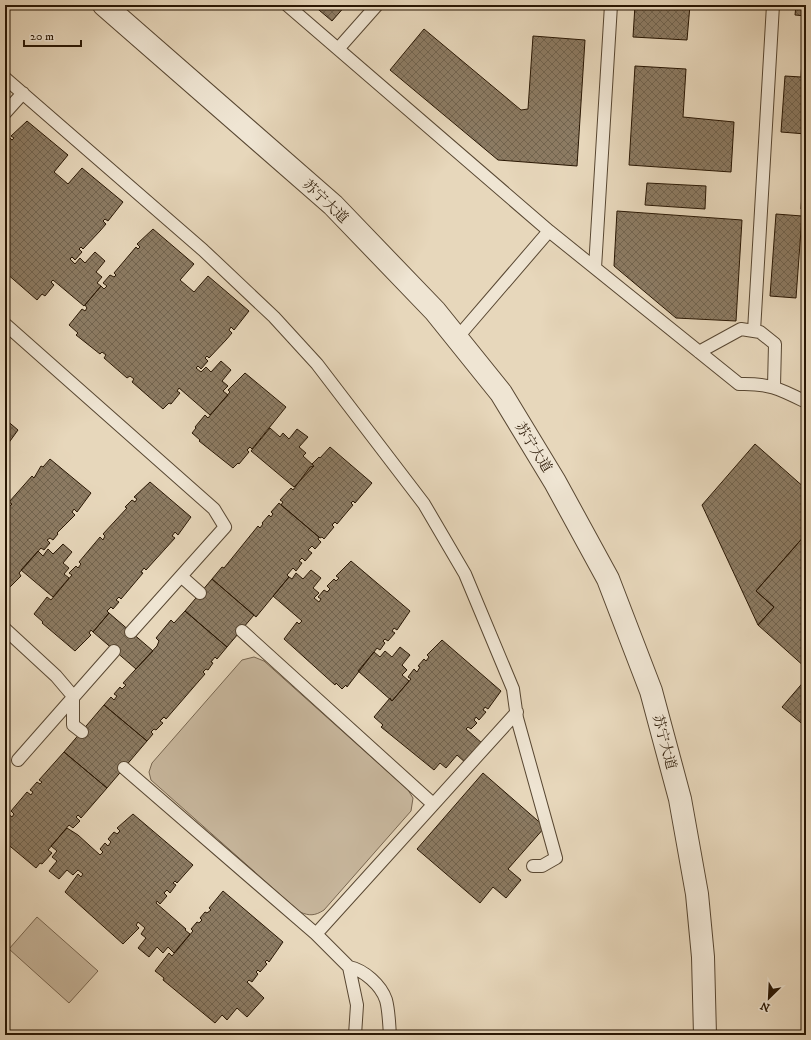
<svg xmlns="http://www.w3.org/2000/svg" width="811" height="1040" font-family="'IM FELL DW Pica','Noto Serif SC',serif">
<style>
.grass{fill:#c7b69c;stroke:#786650}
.building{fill:url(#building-cross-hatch);stroke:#291704}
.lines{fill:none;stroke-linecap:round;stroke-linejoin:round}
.service-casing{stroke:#584732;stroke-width:14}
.tertiary-casing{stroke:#584732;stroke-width:24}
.service{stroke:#efe5d3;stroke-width:12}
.tertiary{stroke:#efe5d3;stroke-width:22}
.labels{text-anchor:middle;stroke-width:3;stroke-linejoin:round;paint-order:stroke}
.street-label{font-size:14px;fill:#291704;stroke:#efe5d3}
</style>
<defs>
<pattern id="building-cross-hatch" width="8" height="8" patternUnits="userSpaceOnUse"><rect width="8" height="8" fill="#8c7b63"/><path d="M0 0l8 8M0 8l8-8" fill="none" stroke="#72644f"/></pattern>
</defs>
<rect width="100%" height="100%" fill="#e7d7bb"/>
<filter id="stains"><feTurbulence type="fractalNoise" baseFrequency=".005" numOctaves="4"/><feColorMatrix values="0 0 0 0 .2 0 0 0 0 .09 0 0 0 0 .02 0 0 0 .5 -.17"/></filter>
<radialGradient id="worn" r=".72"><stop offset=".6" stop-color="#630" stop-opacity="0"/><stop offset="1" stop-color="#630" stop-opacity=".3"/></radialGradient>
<path class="grass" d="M254,657L264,661L408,790L413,798L411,811L324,910C315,916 309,916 300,912L151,780L149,772L152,763L242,660Z
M37,917L98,971L69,1003L9,949Z"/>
<path class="building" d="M313,5H346L332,21Z
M635,5H690L687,40L633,37Z
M796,5H806V16L795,15Z
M804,26H806V134L781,132L785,76L801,77Z
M424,29L521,110L528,109L533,36L585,40L577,166L498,160L390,70Z
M635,66L686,69L683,117L734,122L731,172L629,165Z
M27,121L68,155L54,172L68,184L82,168L123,202L108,221L105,219L103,221L106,224L100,231L83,249L81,247L79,249L82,252L75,260L72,257L70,259L75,264L80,258L85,263L95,252L105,261L96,272L102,277L97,283L101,286L84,306L53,280L51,282L54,285L45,296L42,294L37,300L6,273L8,271L5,268V144L10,138L12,140L14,138L11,136Z
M804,162H806V209H801Z
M647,183L706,186L705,209L645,205Z
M617,211L742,220L736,321L676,318L614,266Z
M776,214L802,216L796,298L770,296Z
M153,229L194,264L180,280L194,292L208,276L249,311L234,330L231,327L229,330L232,333L226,340L209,358L207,356L205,358L208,361L201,369L198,366L196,368L201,372L206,367L211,372L221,361L231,370L222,381L228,386L223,391L228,395L210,415L179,388L177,391L180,393L171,404L169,403L163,409L132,382L134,379L130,376L127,378L104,358L106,355L102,352L100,354L76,335L78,333L69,325L82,309L85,311L87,308L85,305L101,286L104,289L107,286L103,283L110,275L114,277L116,275L114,273L136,247L138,249L140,247L137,244Z
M245,373L286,407L252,449L250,447L247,450L249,452L239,464L238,463L233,468L199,441L200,440L192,433L196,428L195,427L205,415L208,418L230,392L228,390Z
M5,419L18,430L5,448Z
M270,428L280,437L283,433L289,439L297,429L308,437L299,447L306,453L303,456L314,466L294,487L251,451Z
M755,444L806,489V534L756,591L774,607L758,625L702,505Z
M330,447L372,483L355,503L353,501L351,503L353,505L337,524L335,522L332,525L334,527L324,539L322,537L320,538L281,505L283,502L280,500L291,488L293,490L310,467L314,466L312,464L319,457L320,458Z
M50,459L91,493L77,512L74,509L72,512L75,515L57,533L58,534L53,540L50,538L47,540L50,543L44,550L41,548L19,573L21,576L7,590L5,589V507L7,505L9,507L12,504L9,502L32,476L34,478L41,466L43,467Z
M150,482L191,517L178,535L175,532L172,536L175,538L146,570L144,568L141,572L143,573L121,599L119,597L116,600L119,602L113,609L111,607L107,611L109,613L93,632L91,630L89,633L91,635L75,651L42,623L43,622L34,614L47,597L51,600L72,575L69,573L76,566L78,568L81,564L79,562L100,537L103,540L105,536L103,534L127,508L125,507L132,500L135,502L137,499L134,497Z
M279,503L319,537L318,539L321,542L315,549L312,546L308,550L312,553L305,561L302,558L299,561L302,563L296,571L293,568L287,575L289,577L256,617L212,579L222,567L224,568L258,526L260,528L263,524L262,523L269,515L271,517L273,514L271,512Z
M806,534V668L758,625L774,607L756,591Z
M63,544L72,552L63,563L69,568L64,574L69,578L53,597L21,570L38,551L43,556L48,549L53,554Z
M351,561L410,611L397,630L394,628L392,631L395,633L388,641L385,639L383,641L385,643L380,650L377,648L347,687L346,685L342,689L336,683L335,685L284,639L297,622L299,624L302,621L273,596L289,577L292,579L296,573L303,579L311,570L321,578L313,588L319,593L314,598L319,602L321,599L318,597L324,590L327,592L330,589L327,586L334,579L336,581L339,578L336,576Z
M212,579L254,615L227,647L185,611Z
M185,611L227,647L217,659L215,657L211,662L213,663L208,670L206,669L203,672L205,674L166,719L164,717L160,721L163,723L156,730L154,729L151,732L153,734L147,741L104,705L111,697L114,700L117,696L114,694L120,687L122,689L126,685L123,683L157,646L159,641L156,638L171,620L174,623Z
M109,613L153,651L136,669L93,632Z
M442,640L501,691L488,709L485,707L483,710L486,712L479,720L476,717L474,720L477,723L471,729L468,727L466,729L483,744L467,764L457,755L446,768L440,763L434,770L381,727L383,725L374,717L390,698L392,701L411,679L408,677L414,669L417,672L420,667L418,666L424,659L426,661L429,657L427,655Z
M400,647L410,655L402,665L407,670L402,675L409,681L392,701L358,671L374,652L380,657L385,651L392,657Z
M806,679V727L782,707Z
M104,705L147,741L107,788L64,752Z
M64,752L107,788L81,818L78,815L76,817L80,821L73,828L69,825L48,850L52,853L42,864L40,863L36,868L5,842V818L8,814L12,817L14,814L11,811L27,792L31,795L33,792L30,790L37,782L40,784L42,782L39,780Z
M483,773L545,827L508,869L521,880L506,898L493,887L480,903L417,849Z
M133,814L193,865L177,883L175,881L173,883L176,885L170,893L167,890L164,893L167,896L160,904L157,901L156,903L186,929L185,930L190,934L174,953L168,947L163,953L157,947L149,957L138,948L146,938L141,934L145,928L138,922L136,925L139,928L123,944L65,892L78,874L81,877L83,874L78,870L73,875L67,870L59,879L49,871L57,861L52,857L57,851L51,846L67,828L78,835L100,855L103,852L100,849L105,843L108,846L111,842L108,839L114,832L117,834L120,831L117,828Z
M223,891L283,942L269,962L267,960L265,962L267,964L260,972L258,970L256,972L258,974L252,982L249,980L247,982L264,998L247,1017L237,1008L227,1020L222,1015L215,1023L163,980L164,978L155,971L169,953L172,956L193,931L191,929L197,922L199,923L202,920L200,918L205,912L207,913L211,910L209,908Z"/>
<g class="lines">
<defs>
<path id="service" d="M287,5L549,231L457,338
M338,49L377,5
M5,78L203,250L274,317L317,364L424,504L465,574L513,689L517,718L556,858L542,866H533
M5,113L23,93
M549,231L739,384C769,383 780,389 806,402
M595,268L611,5
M5,324L214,509L225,527L131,632
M754,331L773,5
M699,352L741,329L760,332L775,344L774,386
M182,577L200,593
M5,629L56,676L73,696V725L82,732
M242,631L433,804
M18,760L114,651
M124,768L316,934L349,967L357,1005L355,1035
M316,934L517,712
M349,967C364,970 381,985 386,1000C389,1011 389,1024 390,1035"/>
<path id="tertiary" d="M104,5L333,205L435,311L501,393L555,482L608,579L651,691L680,799L697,894L703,957L705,1035"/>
</defs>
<use href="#service" class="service-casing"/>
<use href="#tertiary" class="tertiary-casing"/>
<use href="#service" class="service"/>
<use href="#tertiary" class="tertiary"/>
</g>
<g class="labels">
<g class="street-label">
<text transform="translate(326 201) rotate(43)" y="5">苏宁大道</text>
<text transform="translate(534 447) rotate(58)" y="5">苏宁大道</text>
<text transform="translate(665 742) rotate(75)" y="5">苏宁大道</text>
</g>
</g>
<rect width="811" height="1040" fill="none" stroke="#e7d7bb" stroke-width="20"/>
<rect x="6" y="6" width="799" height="1028" fill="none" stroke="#291704" stroke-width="2"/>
<rect x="10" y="10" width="791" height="1020" fill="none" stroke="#291704"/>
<g transform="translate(769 998) rotate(204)" stroke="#efe5d3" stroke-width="3" paint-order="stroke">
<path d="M0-3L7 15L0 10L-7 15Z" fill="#291704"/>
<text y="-6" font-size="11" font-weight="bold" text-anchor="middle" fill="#291704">N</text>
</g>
<path d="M24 40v6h57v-6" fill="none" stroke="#291704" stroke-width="2"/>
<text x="30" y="40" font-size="12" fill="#291704" stroke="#efe5d3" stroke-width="3" paint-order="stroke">20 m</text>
<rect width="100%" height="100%" filter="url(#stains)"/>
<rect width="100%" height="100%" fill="url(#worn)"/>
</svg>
